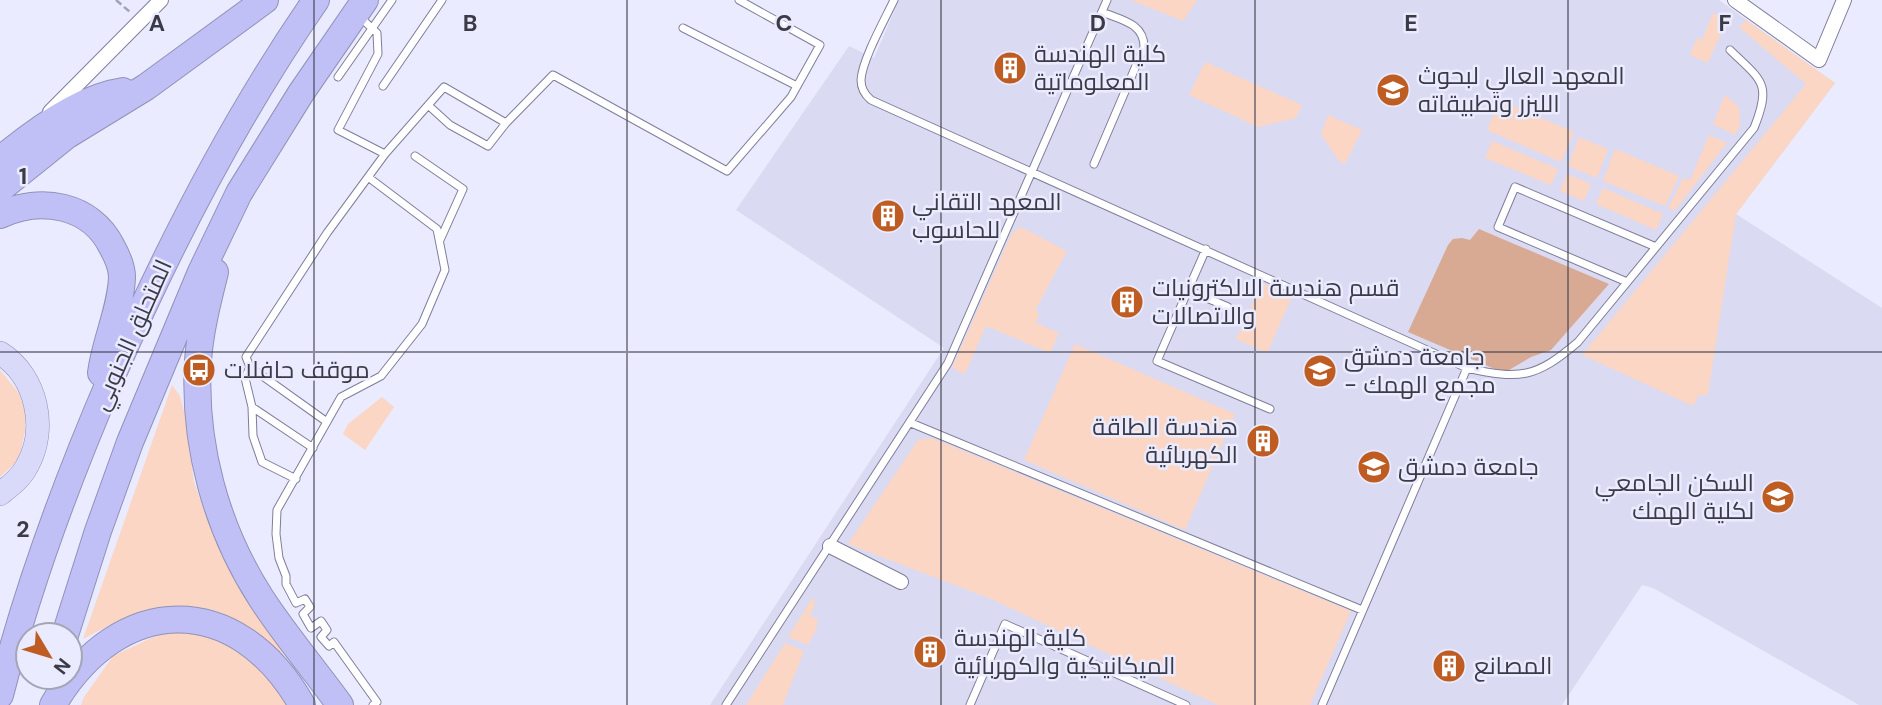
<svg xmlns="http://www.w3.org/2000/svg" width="1882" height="705" font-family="'DM Sans',Cairo,sans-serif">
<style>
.built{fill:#dadaf2}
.green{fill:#fbd6c4}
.forest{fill:#d9aa93}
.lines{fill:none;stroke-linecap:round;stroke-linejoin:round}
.service-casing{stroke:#7e7e9b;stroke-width:9}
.minor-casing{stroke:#7e7e9b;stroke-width:16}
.primary-casing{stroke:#9191b9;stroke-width:24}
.motorway-casing{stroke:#9191b9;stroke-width:28}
.path{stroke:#a1a2b2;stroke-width:2.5;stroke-dasharray:7 3.5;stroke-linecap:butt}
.service{stroke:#fff;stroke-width:7}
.minor{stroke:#fff;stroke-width:14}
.primary{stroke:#d9d9fa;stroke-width:23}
.motorway{stroke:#c0c0f6;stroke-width:26}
.grid{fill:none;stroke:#3b3b48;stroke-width:2;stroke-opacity:0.55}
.labels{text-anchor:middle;stroke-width:5;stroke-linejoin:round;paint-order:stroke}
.poi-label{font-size:24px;fill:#3b3b48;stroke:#eaebfe;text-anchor:start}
.street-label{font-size:24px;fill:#3b3b48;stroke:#eaebfe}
.grid-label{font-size:23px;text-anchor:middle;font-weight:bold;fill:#3b3b48;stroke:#eaebfe;stroke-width:5;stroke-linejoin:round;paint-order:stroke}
</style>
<rect width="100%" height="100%" fill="#eaebfe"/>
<path class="built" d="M899,0H1719L1835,83L1736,214L1882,308V705H1859L1653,588L1642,585L1562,705H710L944,348L736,210L849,46L874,58Z"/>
<path class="green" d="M1131,0H1197L1183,21Z
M1713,13L1727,20L1708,63L1690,55L1697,38L1702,40Z
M1746,20L1835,83L1736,214L1708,394L1698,396L1693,406L1582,355L1806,84L1739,27Z
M1205,62L1302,105L1296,118L1258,127L1189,95Z
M1725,95L1739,107L1740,125L1735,135L1713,124Z
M1499,100L1574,132L1561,162L1487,130Z
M1328,115L1362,130L1345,164L1339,161L1321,134Z
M1709,135L1727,143L1679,205L1674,211L1668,208L1683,178L1690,180Z
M1579,137L1608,149L1597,178L1568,166Z
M1492,141L1558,169L1551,185L1485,158Z
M1615,149L1679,176L1665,206L1603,181Z
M1567,174L1591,184L1584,201L1560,191Z
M1603,188L1663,214L1656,230L1596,204Z
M1021,227L1067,251L1036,309L1039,315L1036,323L1059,333L1050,353L986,326L965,374L952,368L1012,233Z
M1262,283L1292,297L1267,353L1236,339Z
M1075,344L1235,414L1185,530L1024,460Z
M0,370L18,392L25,409V431L19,460L0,477Z
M172,385L180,396L185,415L194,482L210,527L288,663L283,664L269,649L143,615L112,624L83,639Z
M382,397L394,407L365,450L343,434L348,424Z
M932,438L1351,611L1310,705H1218L991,599L848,544L918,440Z
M813,597L815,604L810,616L818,619L816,630L808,645L788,637Z
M179,625L233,641L291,705H81L84,697L113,656Z
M785,643L804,651L783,705H746Z"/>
<path class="forest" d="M1479,229L1609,284L1551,350L1531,357L1504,373L1408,332L1448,245L1453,239L1462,238L1470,240Z"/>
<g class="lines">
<defs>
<path id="service" d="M894,0C885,19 862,60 861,80C861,88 865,95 871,100L1467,368C1520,380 1536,378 1578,342L1754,128C1772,83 1762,81 1730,50
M683,28L797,86
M338,77L392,0
M383,86L442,0
M428,105L450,125L488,146L506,123
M385,154L444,87L506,123L553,75L727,171L791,97L820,45L739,0
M415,156L463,189L440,240
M1094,164L1144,47C1144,23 1121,20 1102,12
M368,177L437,229L445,270L422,324L381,376L341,397L277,510L276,534L279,558L286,576V584L296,603L305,599L310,607L303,614L311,628L321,621L327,630L321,637L329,646L334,642L377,702L373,705
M1206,249L1157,361L1270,409
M1627,282L1498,227L1515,187L1656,247
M1188,290L1228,307
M250,367L245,378L252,407L313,448
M252,407L253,436L262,462L296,479
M327,422L250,367L246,357L327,233L385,154L338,130L378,54L377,33L361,18
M911,423L1362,610
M726,705L948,363L1107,0
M970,705L1005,624L1186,705
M1322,705L1467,368"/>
<path id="minor" d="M1735,0L1819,60L1844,0
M50,112L161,0
M830,546L901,582"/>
<path id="primary" d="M0,353C37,376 48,429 27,466C21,478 10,486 0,494"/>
<path id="motorway" d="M0,160C32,133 81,97 123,91
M0,189L66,136L146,87L265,0
M0,215C40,196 91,204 112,247C117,256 122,267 122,277C121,309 105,341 101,373
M215,272C208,300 200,331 198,361C193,444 216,528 261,598C285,635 314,669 340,705
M65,635L98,531L130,442L201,272L239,193L301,93L365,0
M0,695C28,585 67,480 112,376C169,245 235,117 316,0
M53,705C119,592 237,590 302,705"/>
</defs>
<use href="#service" class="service-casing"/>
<use href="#minor" class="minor-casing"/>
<use href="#primary" class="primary-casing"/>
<use href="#motorway" class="motorway-casing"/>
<path class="path" d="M116,0L130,12"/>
<use href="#service" class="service"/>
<use href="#minor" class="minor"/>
<use href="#primary" class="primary"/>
<use href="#motorway" class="motorway"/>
</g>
<path class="grid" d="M314,0V705M627,0V705M941,0V705M1255,0V705M1568,0V705M0,352H1882"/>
<defs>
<symbol id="building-disc" viewBox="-11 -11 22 22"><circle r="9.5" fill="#be5c22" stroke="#eaebfe"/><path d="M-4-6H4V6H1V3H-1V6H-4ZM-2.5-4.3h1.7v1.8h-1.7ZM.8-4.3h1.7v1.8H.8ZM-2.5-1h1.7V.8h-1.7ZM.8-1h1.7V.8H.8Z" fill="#fff"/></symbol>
<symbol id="university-disc" viewBox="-11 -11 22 22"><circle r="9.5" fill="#be5c22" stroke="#eaebfe"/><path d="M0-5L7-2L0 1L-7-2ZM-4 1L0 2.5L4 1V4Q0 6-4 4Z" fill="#fff"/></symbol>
<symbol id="bus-disc" viewBox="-11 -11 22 22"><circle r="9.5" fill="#be5c22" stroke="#eaebfe"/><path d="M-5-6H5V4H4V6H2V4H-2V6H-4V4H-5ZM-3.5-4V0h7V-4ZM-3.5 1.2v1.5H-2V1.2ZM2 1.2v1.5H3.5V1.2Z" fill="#fff"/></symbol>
</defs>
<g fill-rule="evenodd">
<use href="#building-disc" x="991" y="49" width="38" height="38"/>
<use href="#university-disc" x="1374" y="71" width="38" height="38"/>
<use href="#building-disc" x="869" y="197" width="38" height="38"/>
<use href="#building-disc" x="1108" y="283" width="38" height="38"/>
<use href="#bus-disc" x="180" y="351" width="38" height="38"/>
<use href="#university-disc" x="1301" y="352" width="38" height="38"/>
<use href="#building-disc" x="1244" y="422" width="38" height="38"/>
<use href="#university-disc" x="1355" y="448" width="38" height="38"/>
<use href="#university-disc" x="1759" y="478" width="38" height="38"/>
<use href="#building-disc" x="911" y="633" width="38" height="38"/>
<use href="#building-disc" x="1430" y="647" width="38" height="38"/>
</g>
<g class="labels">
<g class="poi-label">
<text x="1034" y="62">كلية الهندسة<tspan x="1034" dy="28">المعلوماتية</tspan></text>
<text x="1418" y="84">المعهد العالي لبحوث<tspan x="1418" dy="28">الليزر وتطبيقاته</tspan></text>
<text x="912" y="210">المعهد التقاني<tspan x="912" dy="28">للحاسوب</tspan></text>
<text x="1152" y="296">قسم هندسة الالكترونيات<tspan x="1152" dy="28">والاتصالات</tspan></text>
<text x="1344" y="365">جامعة دمشق<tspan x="1344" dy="28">- مجمع الهمك</tspan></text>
<text x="224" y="378">موقف حافلات</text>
<text x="1238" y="435" text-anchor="end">هندسة الطاقة<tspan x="1238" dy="28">الكهربائية</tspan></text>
<text x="1398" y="475">جامعة دمشق</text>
<text x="1754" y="491" text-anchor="end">السكن الجامعي<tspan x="1754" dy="28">لكلية الهمك</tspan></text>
<text x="954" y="646">كلية الهندسة<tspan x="954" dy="28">الميكانيكية والكهربائية</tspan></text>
<text x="1474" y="674">المصانع</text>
</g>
<g class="street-label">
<text transform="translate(132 335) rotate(-66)" y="8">المتحلق الجنوبي</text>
</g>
</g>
<g class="grid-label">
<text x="157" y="31">A</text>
<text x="470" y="31">B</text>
<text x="784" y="31">C</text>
<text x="1098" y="31">D</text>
<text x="1411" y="31">E</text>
<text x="1725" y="31">F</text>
<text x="23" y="184">1</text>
<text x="23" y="537">2</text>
</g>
<g transform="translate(49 656) rotate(128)"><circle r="33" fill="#eaebfe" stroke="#a4a5b5" stroke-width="2"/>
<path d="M0-5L12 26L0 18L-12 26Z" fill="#be5c22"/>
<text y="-10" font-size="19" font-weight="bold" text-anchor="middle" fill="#3b3b48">N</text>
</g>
</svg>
